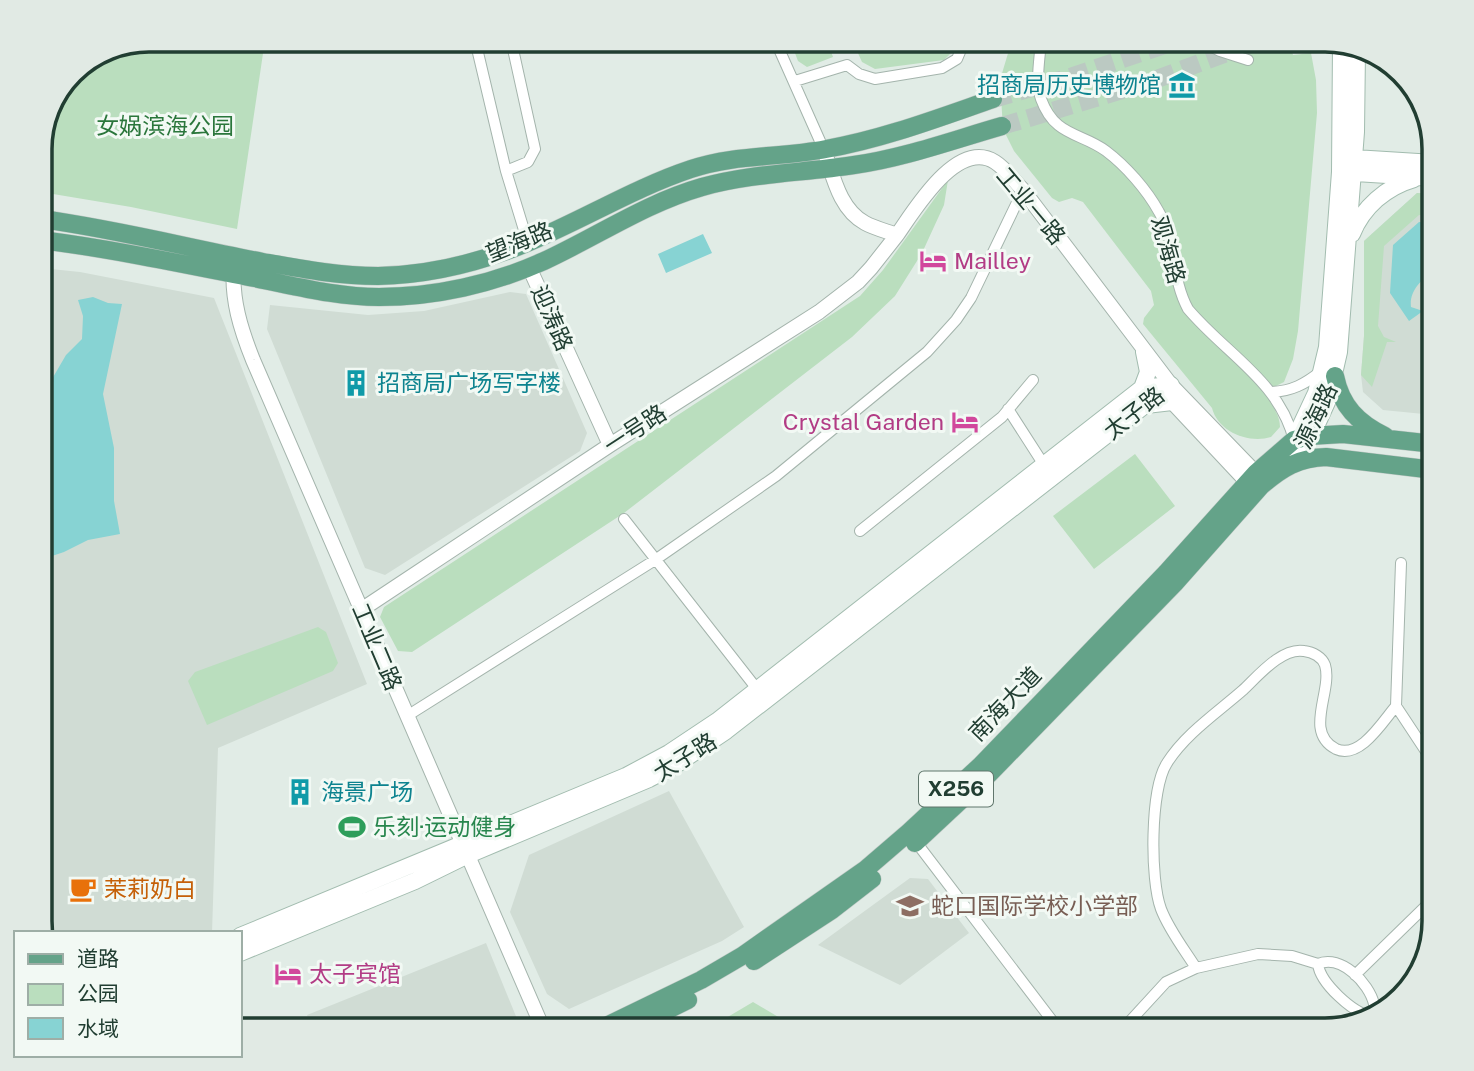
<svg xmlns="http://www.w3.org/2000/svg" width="1474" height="1071" font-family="'Public Sans','Noto Sans SC',sans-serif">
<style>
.built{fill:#d0dcd4}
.green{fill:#badebe}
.water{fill:#87d3d3}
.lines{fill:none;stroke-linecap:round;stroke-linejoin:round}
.primary-tunnel{stroke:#bbc9c2;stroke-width:18;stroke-dasharray:18 9;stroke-linecap:butt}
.minor-casing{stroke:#a4b4ac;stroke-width:12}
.tertiary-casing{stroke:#a4b4ac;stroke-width:16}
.secondary-casing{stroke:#a2bcaf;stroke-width:18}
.primary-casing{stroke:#c1c9c6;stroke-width:19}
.minor{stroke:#fff;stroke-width:10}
.tertiary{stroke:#fff;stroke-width:14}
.secondary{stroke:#fff;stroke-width:16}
.primary{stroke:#64a389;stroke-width:18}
.labels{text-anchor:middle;stroke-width:6;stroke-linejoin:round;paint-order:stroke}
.shield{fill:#f2f9f4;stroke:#60766c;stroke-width:2}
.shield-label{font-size:21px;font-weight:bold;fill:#213e32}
.culture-label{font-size:23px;fill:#0d838f;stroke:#f2f9f4;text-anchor:start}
.park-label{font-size:23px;fill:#2a763b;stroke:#f2f9f4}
.street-label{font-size:23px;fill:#213e32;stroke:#f2f9f4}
.hotel-label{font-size:23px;fill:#b23c85;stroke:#f2f9f4;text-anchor:start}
.leisure-label{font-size:23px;fill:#27864d;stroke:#f2f9f4;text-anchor:start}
.food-label{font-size:23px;fill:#c56008;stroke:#f2f9f4;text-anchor:start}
.education-label{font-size:23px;fill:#785e54;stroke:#f2f9f4;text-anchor:start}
.rim{fill:none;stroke:#213e32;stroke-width:3.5}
</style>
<rect width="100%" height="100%" fill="#e1ece6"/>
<path class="built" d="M1417,193L1434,194V415L1383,410L1363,392L1361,375L1364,336V241Z
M41,268L80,272L214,298L367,684L218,748L212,933H42L40,929Z
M510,292L526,294L587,433L580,451L385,575L365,568L267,329L270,305L368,315L424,311Z
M669,791L744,927L722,941L569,1009L547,994L510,912L529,855Z
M910,878L928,879L969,933L900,985L818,945Z
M486,943L522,1031H314L307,1015Z"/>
<path class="green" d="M149,40H265L237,229L131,207L41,192V142L77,68Z
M790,40H827L833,57L807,67L798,61Z
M852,40H918V46L947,51L949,40L956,42L954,50L944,60L875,69L862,62Z
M1012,40H1288L1293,55L1311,53L1316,80L1317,113L1298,331L1293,359L1284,382L1274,387L1269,393C1270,406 1280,413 1280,427L1271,437C1249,444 1218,432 1212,408L1143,324L1144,318L1154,305L1151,291L1083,202L1072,198L1059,202L1052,198L1014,151L1003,129L1000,80Z
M948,180L944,205L922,253L895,296L852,337L624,513L412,652L398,651L380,617L384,607L860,296L883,270Z
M1417,193L1434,194V216L1419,215L1384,246L1378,326L1384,337L1396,342H1387L1372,387L1361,375L1364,336V241Z
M1135,454L1175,506L1094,569L1053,516Z
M318,627L326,632L338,663L333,671L207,725L188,681L195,672Z
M753,1002L802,1031H704Z"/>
<path class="water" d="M1419,222L1434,223V271C1421,280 1409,291 1411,307L1423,311L1409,321L1390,293L1393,245Z
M703,234L712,253L666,273L658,254Z
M93,297L108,303L122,304L103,394L114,448V501L120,534L88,540L64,552L40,560V389L52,379L66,355L82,339L83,316L78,300Z"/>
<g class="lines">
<path class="primary-tunnel" d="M993,99L1067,78L1179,40
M1002,126L1149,82L1261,40"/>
<defs>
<path id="minor" d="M475,40L506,171L528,243
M775,40L824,150
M1041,40C1040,58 1035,82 1041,99C1055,137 1080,132 1106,151C1126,166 1147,190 1159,212C1176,241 1171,278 1188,309C1226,354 1279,381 1294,440
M1199,40L1220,51L1248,60
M795,81L847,65L859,74L875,79L942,68L957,59L965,40
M506,171L528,162L535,149L511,40
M1272,392C1292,391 1305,384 1320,372
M1008,409L1044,465
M624,519L757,689
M860,531L1002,417L1033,380
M1401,563L1396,706L1429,756L1434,771
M407,716L655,560L776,476L927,352L956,320L971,298L1023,190
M916,842L1060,1031
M1196,968C1184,949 1169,930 1161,909C1150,880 1150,789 1167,763C1185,734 1218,712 1243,690C1258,676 1282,647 1304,651C1313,652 1322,657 1325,665C1333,691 1303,732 1336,749C1360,760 1383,721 1396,706
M1355,975L1434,898
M1371,1016C1353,1013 1320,983 1318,964C1341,954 1369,983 1374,1004C1375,1010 1373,1014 1372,1020
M1121,1031L1166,982L1196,968L1258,954L1292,956L1318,964"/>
<path id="tertiary" d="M824,150C833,175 839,209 865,223C874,228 886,231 897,235C914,211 957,138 995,162C1006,169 1014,181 1023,190L1171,385L1256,473L1259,482
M234,266C231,299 241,330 253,360L544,1031
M529,267L610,445
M1171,393L1172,402L1247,482L1255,485
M361,610L610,445L819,312L858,282L871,268L897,235"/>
<path id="secondary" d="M1341,46L1340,172L1434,178
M1354,158L1434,163
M1352,234C1363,207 1386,187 1414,179
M1142,388L1148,372L1144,352
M1146,405L1172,402
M1294,447V440L1316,393L1327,347L1340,172L1354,158
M1293,462L1318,422L1328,400L1339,352L1356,132L1357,51
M240,936L626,776L669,753L717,721L1142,388L1170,385
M240,953L415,881L468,855L649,779L674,766L726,731L1171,385"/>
<path id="primary" d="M41,219C116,229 189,248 263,262C302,269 339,276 378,276C429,275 481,262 527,243C583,220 634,188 691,169C736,154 780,158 826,149C883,139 938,118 993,99
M41,240C112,249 183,264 254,278C295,286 337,297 379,297C435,297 493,284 544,261C596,237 646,203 702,187C752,173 803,173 854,165C904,158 953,140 1002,126
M1335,376C1341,406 1358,423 1385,436
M915,843L989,774L1175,583L1261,486C1282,468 1298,458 1326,457L1434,470
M754,961L832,910L872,879
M596,1031L701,980L742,956L866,869L909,832L981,765L1166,573L1256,473L1294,440L1310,436L1343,434L1434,444
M625,1031L688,1000"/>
</defs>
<use href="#minor" class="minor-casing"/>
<use href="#tertiary" class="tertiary-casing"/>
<use href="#secondary" class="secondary-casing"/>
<use href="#primary" class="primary-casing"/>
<use href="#minor" class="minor"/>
<use href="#tertiary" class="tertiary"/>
<use href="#secondary" class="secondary"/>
<use href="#primary" class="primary"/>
</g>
<defs>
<symbol id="museum-bare" viewBox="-9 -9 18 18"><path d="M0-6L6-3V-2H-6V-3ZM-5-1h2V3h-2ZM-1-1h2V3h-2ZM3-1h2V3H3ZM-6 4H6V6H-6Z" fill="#0f9aa8" stroke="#f2f9f4" stroke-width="2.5" paint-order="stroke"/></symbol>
<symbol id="hotel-bare" viewBox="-9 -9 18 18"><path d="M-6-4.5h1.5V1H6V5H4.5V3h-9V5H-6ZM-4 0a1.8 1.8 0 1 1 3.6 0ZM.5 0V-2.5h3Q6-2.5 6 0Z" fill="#d1479c" stroke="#f2f9f4" stroke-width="2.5" paint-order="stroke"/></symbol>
<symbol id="building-bare" viewBox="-9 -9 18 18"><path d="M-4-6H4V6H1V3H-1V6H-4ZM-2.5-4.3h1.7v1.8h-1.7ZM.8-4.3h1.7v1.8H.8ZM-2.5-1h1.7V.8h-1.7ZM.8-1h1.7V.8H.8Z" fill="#0f9aa8" stroke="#f2f9f4" stroke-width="2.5" paint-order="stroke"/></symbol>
<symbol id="stadium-bare" viewBox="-9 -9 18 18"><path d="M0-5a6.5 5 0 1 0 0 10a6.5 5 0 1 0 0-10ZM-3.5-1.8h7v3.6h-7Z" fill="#2e9e5b" stroke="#f2f9f4" stroke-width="2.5" paint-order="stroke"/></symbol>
<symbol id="cafe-bare" viewBox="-9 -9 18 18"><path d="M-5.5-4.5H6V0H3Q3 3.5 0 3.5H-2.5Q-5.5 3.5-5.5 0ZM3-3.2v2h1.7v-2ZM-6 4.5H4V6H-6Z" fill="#e8710a" stroke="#f2f9f4" stroke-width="2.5" paint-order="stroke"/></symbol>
<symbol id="school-bare" viewBox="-9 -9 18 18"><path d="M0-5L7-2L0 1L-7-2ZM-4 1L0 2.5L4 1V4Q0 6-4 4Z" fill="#8d6e63" stroke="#f2f9f4" stroke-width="2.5" paint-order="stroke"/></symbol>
</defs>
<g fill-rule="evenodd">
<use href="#museum-bare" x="1163" y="66" width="38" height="38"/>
<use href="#hotel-bare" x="914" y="242" width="38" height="38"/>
<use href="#building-bare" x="337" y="364" width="38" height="38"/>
<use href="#hotel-bare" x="946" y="403" width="38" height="38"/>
<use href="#building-bare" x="281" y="773" width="38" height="38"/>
<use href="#stadium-bare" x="333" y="808" width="38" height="38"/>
<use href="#cafe-bare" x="64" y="870" width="38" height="38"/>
<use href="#school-bare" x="891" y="887" width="38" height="38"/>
<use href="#hotel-bare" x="269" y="955" width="38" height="38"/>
</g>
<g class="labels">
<rect class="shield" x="919" y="771.5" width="74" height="35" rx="5"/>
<g class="shield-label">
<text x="956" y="796">X256</text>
</g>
<g class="culture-label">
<text x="1161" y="93" text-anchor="end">招商局历史博物馆</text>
<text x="377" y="391">招商局广场写字楼</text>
<text x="321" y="800">海景广场</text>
</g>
<g class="park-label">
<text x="165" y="134">女娲滨海公园</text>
</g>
<g class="street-label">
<text transform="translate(1031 206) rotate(50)" y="8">工业一路</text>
<text transform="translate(519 242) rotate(-22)" y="8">望海路</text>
<text transform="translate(1168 250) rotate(74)" y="8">观海路</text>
<text transform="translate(552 318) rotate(66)" y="8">迎涛路</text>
<text transform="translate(1134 413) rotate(-38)" y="8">太子路</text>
<text transform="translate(1316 416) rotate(-65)" y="8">源海路</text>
<text transform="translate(635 429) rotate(-33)" y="8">一号路</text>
<text transform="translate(377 647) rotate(67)" y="8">工业二路</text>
<text transform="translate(1005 704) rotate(-46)" y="8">南海大道</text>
<text transform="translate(685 757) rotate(-32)" y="8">太子路</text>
</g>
<g class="hotel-label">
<text x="954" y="269">Mailley</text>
<text x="944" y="430" text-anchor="end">Crystal Garden</text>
<text x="309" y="982">太子宾馆</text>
</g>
<g class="leisure-label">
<text x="373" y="835">乐刻·运动健身</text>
</g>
<g class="food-label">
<text x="104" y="897">茉莉奶白</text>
</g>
<g class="education-label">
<text x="931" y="914">蛇口国际学校小学部</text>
</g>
</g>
<path d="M0 0H1474V1071H0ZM149 52H1325A97 97 0 0 1 1422 149V921A97 97 0 0 1 1325 1018H149A97 97 0 0 1 52 921V149A97 97 0 0 1 149 52Z" fill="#e1eae4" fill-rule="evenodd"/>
<path class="rim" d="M149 52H1325A97 97 0 0 1 1422 149V921A97 97 0 0 1 1325 1018H149A97 97 0 0 1 52 921V149A97 97 0 0 1 149 52Z"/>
<rect x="14" y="931" width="228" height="126" fill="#f2f9f4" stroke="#9eaea6" stroke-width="2"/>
<rect x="28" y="954" width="35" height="10" fill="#64a389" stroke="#9eaea6" stroke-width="2"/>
<text x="77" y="966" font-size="21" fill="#213e32">道路</text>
<rect x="28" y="984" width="35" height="21" fill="#badebe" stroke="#9eaea6" stroke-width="2"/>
<text x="77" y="1001" font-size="21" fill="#213e32">公园</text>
<rect x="28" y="1018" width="35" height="21" fill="#87d3d3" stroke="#9eaea6" stroke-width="2"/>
<text x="77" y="1036" font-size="21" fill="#213e32">水域</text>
</svg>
